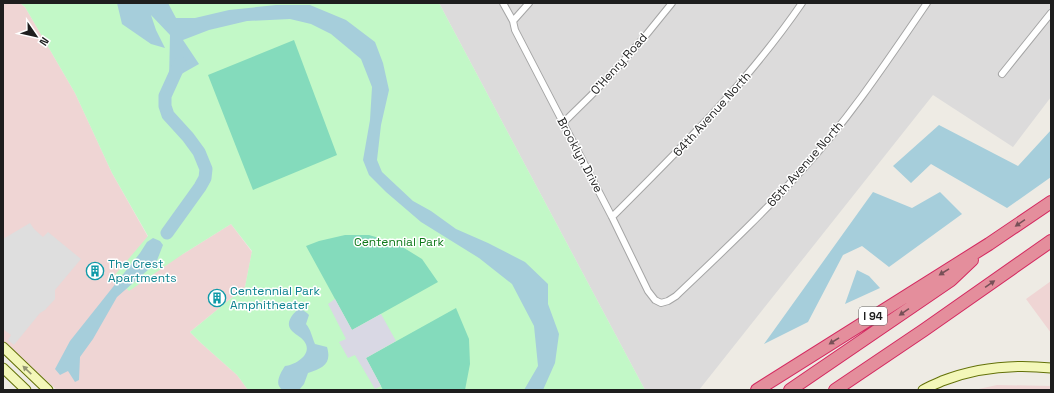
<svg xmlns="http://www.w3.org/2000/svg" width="1054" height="393" font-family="'Space Grotesk',sans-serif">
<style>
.residential{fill:#dcdbdb}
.commercial{fill:#efd5d4}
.park{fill:#c2f8c7}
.pitch{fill:#84dbbc}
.parking{fill:#dedede}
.plaza{fill:#d9d8e4}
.water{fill:#a6cedb}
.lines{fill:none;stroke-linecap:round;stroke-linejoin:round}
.river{stroke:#a6cedb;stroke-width:13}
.street-casing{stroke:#a5a5a5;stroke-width:8}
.secondary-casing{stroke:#637108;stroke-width:11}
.highway-casing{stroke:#d42960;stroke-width:14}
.street{stroke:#fff;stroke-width:6}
.secondary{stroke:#f3f7b9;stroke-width:9}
.highway{stroke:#e48e9c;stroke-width:12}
.oneway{fill:#775057}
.oneway2{fill:#939573}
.labels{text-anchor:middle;stroke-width:3;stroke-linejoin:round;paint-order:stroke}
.shield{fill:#fff;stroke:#626262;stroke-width:1}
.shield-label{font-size:11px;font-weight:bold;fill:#1e1e1e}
.street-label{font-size:12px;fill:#1e1e1e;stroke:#fff}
.park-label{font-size:12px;fill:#0f791a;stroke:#fff}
.culture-label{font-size:12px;fill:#0d838f;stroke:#fff;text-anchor:start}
</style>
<rect width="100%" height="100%" fill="#eeebe4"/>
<path class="residential" d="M439,3H1051V97L1013,147L933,95L699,390H645Z"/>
<path class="commercial" d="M3,3H20L25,7L75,93L112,173L148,237L115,276L183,254L231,224L252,252L245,287L190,332L201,343L237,375L248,390H57L3,342Z
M1051,281V333L1026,299Z
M997,385L1051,386V390H974Z"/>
<path class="park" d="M20,3H439L645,390H248L237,375L201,343L190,332L245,287L252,251L231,224L183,254L129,291L114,276L148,236L112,173L75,93L25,7Z"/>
<path class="pitch" d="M294,40L337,155L253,190L208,75Z
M345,235H369L396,243L422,259L438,282L352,330L306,246L319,241Z
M456,308L469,339L470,364L465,390H383L366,358Z"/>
<path class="parking" d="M30,223L34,229L43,237L48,232L81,259L55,290V299L45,310L40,313L14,345L8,340L11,335L3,329V239Z"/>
<path class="plaza" d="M335,299L352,330L381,314L396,341L366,358L381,386L375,389L355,355L348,358L339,342L346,339L328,304Z"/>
<path class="water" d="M117,3H168L176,18H195L229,10L276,5H310L346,20L375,42L383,63L389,90L381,125L377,160L382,172L413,201L431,211L456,229L488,243L525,262L548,284V304L559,334L555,363L543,390H524L538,366L534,326L512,284L479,258L421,222L386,192L369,175L363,160L370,120L372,87L361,59L331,34L311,24L290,19L247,21L209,30L183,40L199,64L169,81L170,35L151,15L156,30L165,48L151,44L122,24Z
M939,125L1018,166L1051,130V177L1007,208L931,164L911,183L893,166Z
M873,192L912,208L940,192L962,214L889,267L862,246L843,255L808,322L764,344Z
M153,238L160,241L163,245L156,263L117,297L93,339L80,357L79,380L75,382L68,371L60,375L55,369L70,341L140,253L147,242Z
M857,270L869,276L880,288L845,304Z
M300,308L307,313L309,315L306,324C311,330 312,337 315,344L327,347C332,364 323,368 308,373L304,384L299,390C295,390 287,391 283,390C273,385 281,372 285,366C295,365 314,354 304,341C301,337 296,335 292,331C284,323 293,313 300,308Z"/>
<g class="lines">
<path class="river" d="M167,233L200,187L205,178L206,169L199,152L188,137L168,115L165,106V96L180,63"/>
<defs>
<path id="street" d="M503,3L513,21L515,30L612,217L648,291L655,300L661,303L668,301L676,296C719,255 762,215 802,170C849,119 888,60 927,3
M513,21L529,3
M1002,74L1051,13
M563,123C601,87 640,44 672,3
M612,217C681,148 747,83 802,3"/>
<path id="secondary" d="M3,347L48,390
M3,368L26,390
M923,390C929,386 936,384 942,381C978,367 1013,364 1051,368"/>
<path id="highway" d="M757,390L989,244L1051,202
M790,390L951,280L972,260
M835,390L924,330L1051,241"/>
</defs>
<use href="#street" class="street-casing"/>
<use href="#secondary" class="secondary-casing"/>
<use href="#highway" class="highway-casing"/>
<use href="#street" class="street"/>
<use href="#secondary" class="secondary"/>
<use href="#highway" class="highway"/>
</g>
<defs><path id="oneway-solid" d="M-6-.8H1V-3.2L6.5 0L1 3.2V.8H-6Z"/></defs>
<g class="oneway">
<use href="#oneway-solid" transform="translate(1020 223) rotate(146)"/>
<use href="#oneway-solid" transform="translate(944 272) rotate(148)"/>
<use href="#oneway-solid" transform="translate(990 284) rotate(-35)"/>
<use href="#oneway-solid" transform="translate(904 312) rotate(146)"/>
<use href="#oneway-solid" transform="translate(834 341) rotate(148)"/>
</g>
<use class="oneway2" href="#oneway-solid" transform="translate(27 370) rotate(-136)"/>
<defs>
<symbol id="building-ring" viewBox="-11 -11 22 22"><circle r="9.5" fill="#fff" stroke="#0f9aa8" stroke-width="1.5"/><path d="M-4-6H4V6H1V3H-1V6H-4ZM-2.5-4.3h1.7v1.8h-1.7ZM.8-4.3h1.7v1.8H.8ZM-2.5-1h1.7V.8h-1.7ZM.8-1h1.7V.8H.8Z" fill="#0f9aa8"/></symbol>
</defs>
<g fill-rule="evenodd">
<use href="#building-ring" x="85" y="261" width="20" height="20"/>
<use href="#building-ring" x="207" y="288" width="20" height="20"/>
</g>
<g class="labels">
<rect class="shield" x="859" y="307" width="28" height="18" rx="3"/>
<g class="shield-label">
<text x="873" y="320">I 94</text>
</g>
<g class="street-label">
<text transform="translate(619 64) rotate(-48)" y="4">O'Henry Road</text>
<text transform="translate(712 114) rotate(-48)" y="4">64th Avenue North</text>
<text transform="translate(580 155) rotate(62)" y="4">Brooklyn Drive</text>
<text transform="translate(805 164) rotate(-49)" y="4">65th Avenue North</text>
</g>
<g class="park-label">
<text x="399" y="246">Centennial Park</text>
</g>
<g class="culture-label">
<text x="108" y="268">The Crest<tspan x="108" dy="14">Apartments</tspan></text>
<text x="230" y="295">Centennial Park<tspan x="230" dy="14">Amphitheater</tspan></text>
</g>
</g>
<rect width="1054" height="393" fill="none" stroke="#1e1e1e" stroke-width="8"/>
<g transform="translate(36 36) rotate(124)" stroke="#ffffff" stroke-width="3" paint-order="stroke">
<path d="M0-3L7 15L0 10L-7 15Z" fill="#1e1e1e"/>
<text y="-6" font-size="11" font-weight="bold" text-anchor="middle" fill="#1e1e1e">N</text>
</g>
</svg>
